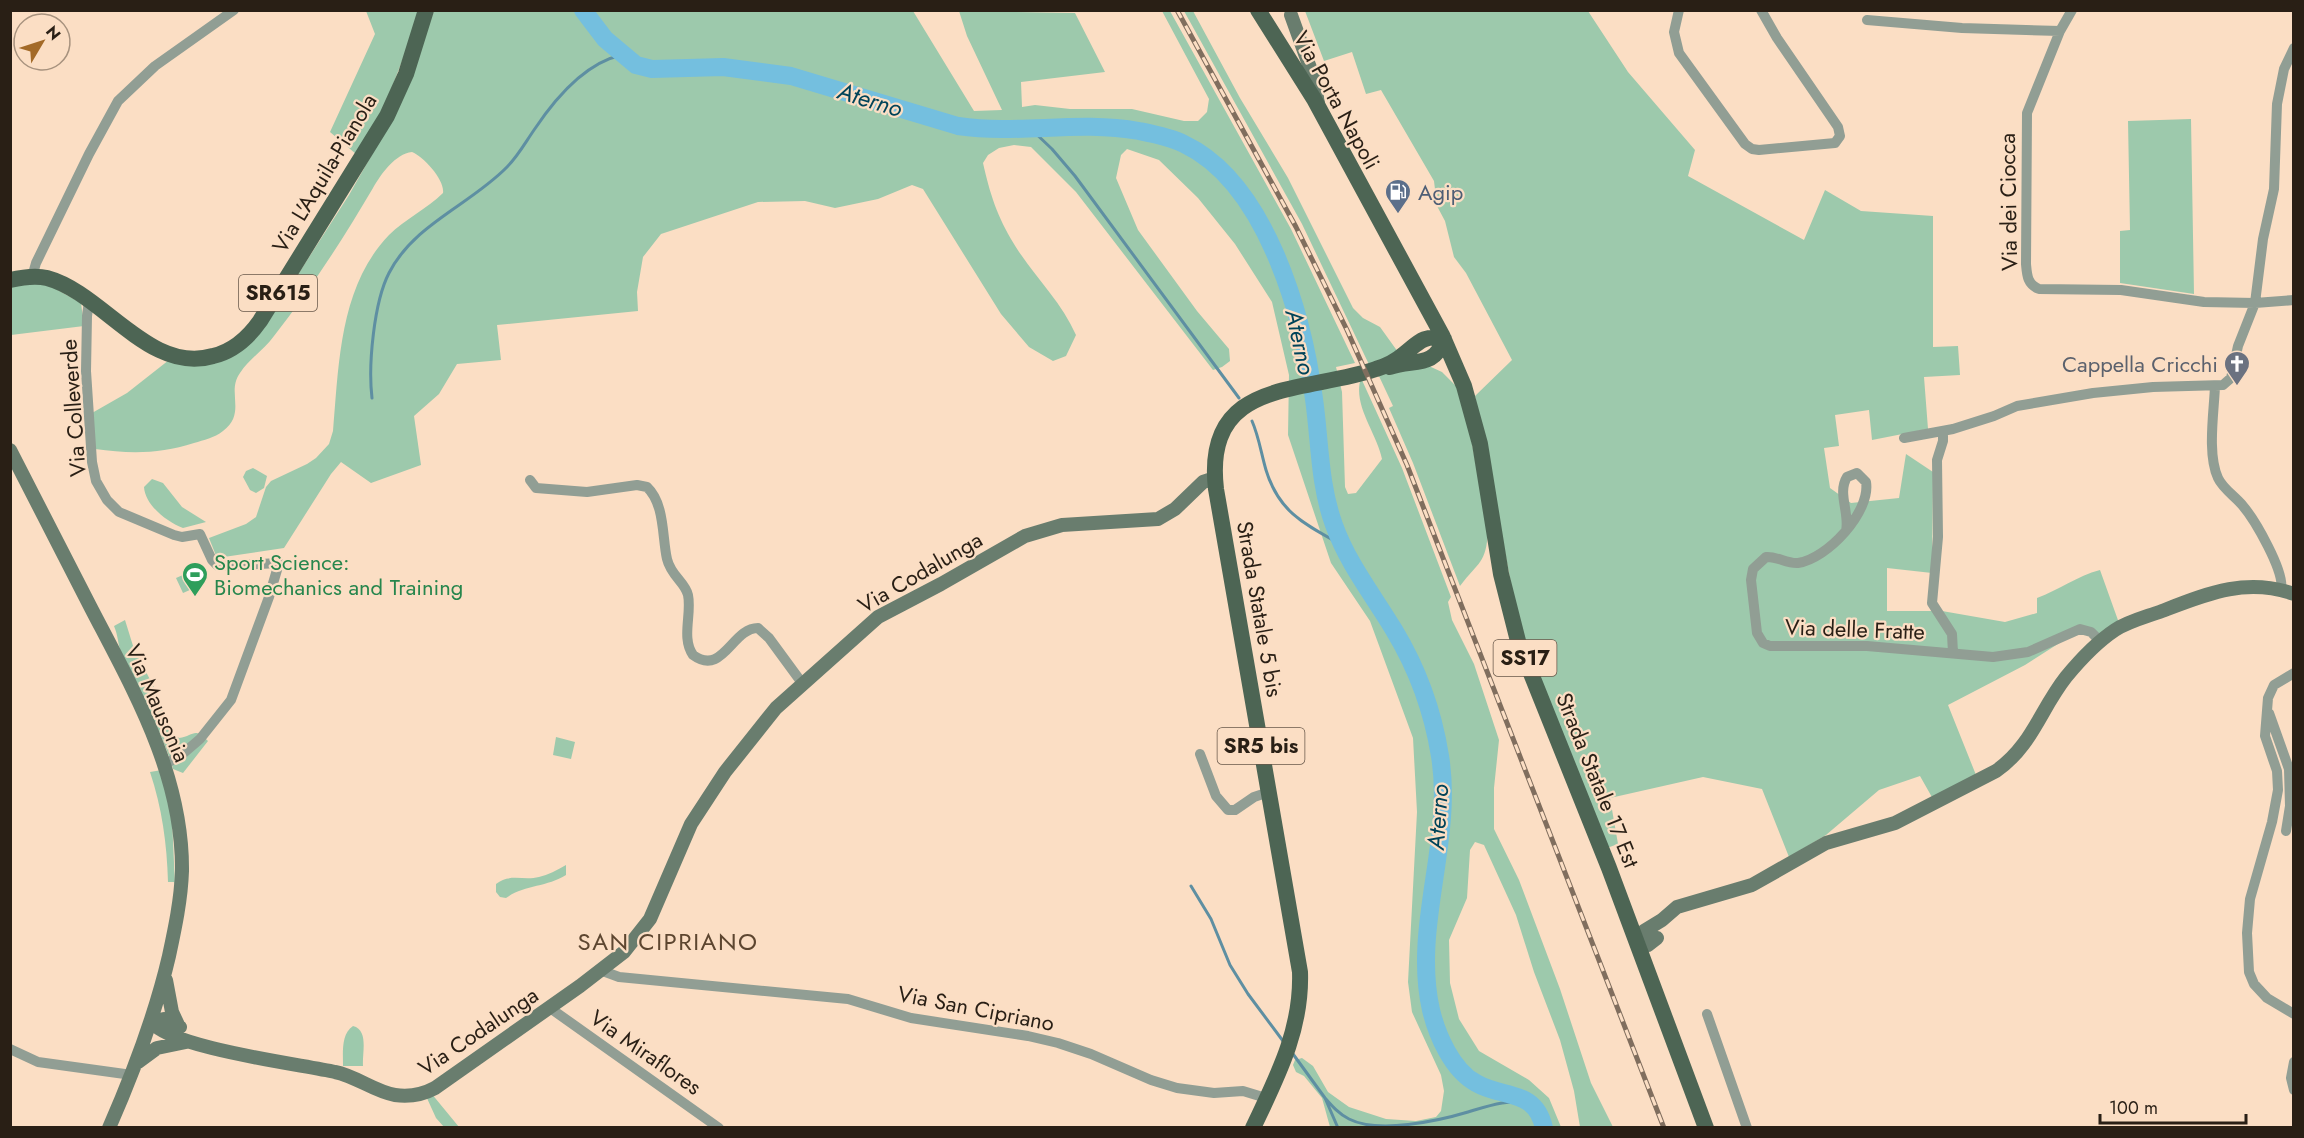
<svg xmlns="http://www.w3.org/2000/svg" width="2304" height="1138" font-family="Jost,sans-serif">
<style>
.green{fill:#9dc9ac}
.lines{fill:none;stroke-linecap:round;stroke-linejoin:round}
.stream{stroke:#5e8fa2;stroke-width:3}
.river{stroke:#74bfdf;stroke-width:18}
.street{stroke:#919e94;stroke-width:10}
.secondary{stroke:#697d6e;stroke-width:14}
.primary{stroke:#4d6554;stroke-width:16}
.rail-casing{stroke:#806e5e;stroke-width:5}
.rail{stroke:#fbdec4;stroke-width:3;stroke-dasharray:9;stroke-linecap:butt}
.labels{text-anchor:middle;stroke-width:4.5;stroke-linejoin:round;paint-order:stroke}
.shield{fill:#fbdec4;stroke:#68584a;stroke-width:1.5}
.shield-label{font-size:21px;font-weight:bold;fill:#291f15}
.street-label{font-size:22px;fill:#291f15;stroke:#fbdec4}
.service-label{font-size:22px;fill:#4e5e75;stroke:#fbdec4;text-anchor:start}
.worship-label{font-size:22px;fill:#5b616d;stroke:#fbdec4;text-anchor:end}
.leisure-label{font-size:22px;fill:#27864d;stroke:#fbdec4;text-anchor:start}
.water-label{font-size:24px;font-style:italic;fill:#004359;stroke:#fbdec4}
.neighbourhood-label{font-size:24px;letter-spacing:1.5px;fill:#5d4630;stroke:#fbdec4}
</style>
<rect width="100%" height="100%" fill="#fbdec4"/>
<path class="green" d="M366,11H421L386,103L356,154L330,132L375,34Z
M434,11H913L974,111L1002,110L967,36L959,11L1075,13L1105,72L1021,82L1022,107L1035,105L1070,109H1132L1184,121H1198L1207,112L1209,99L1162,11H1170L1291,229L1355,363L1336,367L1342,392L1345,487L1348,494L1356,493L1382,459C1377,433 1352,405 1361,378L1402,468L1451,597L1448,602L1452,620L1474,664L1499,740L1494,788V829L1519,880L1560,989L1591,1083L1613,1127H1580L1574,1091L1560,1040L1534,972L1516,915L1484,845L1475,842L1470,850L1467,898L1449,940L1450,983L1459,1019L1479,1051L1529,1080L1549,1098L1561,1127H1330L1322,1098L1304,1076L1296,1072L1293,1065L1295,1060L1302,1058L1313,1066L1328,1092L1349,1107L1386,1119L1416,1121L1436,1117L1441,1111L1444,1091L1441,1075L1412,1012L1408,982L1417,812L1413,738L1370,621L1331,563L1288,435L1289,375L1272,302L1235,244L1198,198L1159,160L1127,149L1121,155L1116,178L1138,230L1197,311L1229,349L1230,361L1222,367L1213,370L1076,192L1031,147L1014,145L999,148L988,155L983,163C990,194 997,216 1014,244C1033,275 1061,301 1076,335L1066,356L1053,361L1029,347L1001,314L923,189L912,185L878,199L835,208L805,201L758,202L661,234L643,257L637,292L638,311L497,325L501,360L457,364L439,394L414,416L421,465L371,483L341,462L331,474L284,548L217,558L209,538L246,524L256,517L266,487L271,481L307,464L316,458L329,444L333,431C339,365 339,287 389,235C405,219 427,209 443,193C445,180 424,157 412,152C395,154 381,174 373,188C343,239 310,290 274,336C264,350 249,359 240,373C226,392 247,413 223,431C214,438 204,440 194,443C160,454 130,454 95,449L92,413L127,393L169,360L189,364L268,321L349,195L388,126Z
M1184,11H1193L1240,98L1288,178L1353,308L1363,318L1380,327L1398,352L1442,372L1456,386L1467,416L1488,531C1486,564 1479,561 1460,586L1413,463L1389,408L1393,406L1378,374L1374,375L1302,224Z
M1305,11H1588L1628,72L1695,150L1688,176L1804,240L1825,190L1861,211L1933,216V347L1958,346L1960,375L1924,377L1928,429L1872,440L1869,410L1835,415L1839,446L1824,448L1830,488L1851,503L1899,498L1906,454L1933,472L1932,573L1887,568V611H1942L2005,622L2037,613V598C2059,590 2077,576 2100,570L2119,623L2101,635L2086,626L2025,665L1948,705L1976,775L1933,799L1920,776L1879,790L1826,835L1789,857L1762,789L1703,777L1610,798L1618,844L1607,848L1519,625L1475,396L1512,360L1466,273L1454,257L1445,221L1437,206L1434,181L1381,90L1366,94L1352,52L1324,61Z
M2191,119L2194,294L2120,283V231L2130,230L2128,121Z
M45,283L81,303L84,326L11,335V285Z
M253,468L267,476L264,488L256,493L250,490L243,477L246,471Z
M152,479L163,483L182,507L206,522L183,528C167,522 145,505 144,487Z
M192,571L199,586L183,593L176,578Z
M125,620L134,649L156,691L172,733L179,738C194,736 194,726 208,741L183,773L173,769C161,726 137,693 121,653C118,644 118,635 114,626Z
M556,737L575,742L571,759L553,755Z
M162,770L172,819L175,885L174,882H168C167,844 162,808 150,772Z
M566,865V875C547,887 524,885 506,898L500,897L496,892V884C509,873 524,881 539,877C548,875 557,870 566,865Z
M353,1026C369,1030 362,1053 363,1066H343C343,1052 341,1034 353,1026Z
M431,1093L459,1127H444L436,1118L426,1096Z"/>
<g class="lines">
<path class="stream" d="M1031,129L1052,149L1075,176L1239,398
M372,398C368,365 374,302 389,273C414,224 470,205 507,167C518,156 525,143 534,130C554,100 584,63 622,55
M1252,421C1259,437 1261,453 1266,470C1279,513 1306,525 1342,545
M1191,886L1211,919L1230,965L1248,994L1283,1041
M1293,1054L1325,1098L1338,1128
M1325,1098C1332,1106 1339,1114 1349,1119C1378,1134 1438,1121 1468,1112C1488,1106 1510,1098 1531,1104"/>
<path class="river" d="M583,10L605,39L636,65L652,69L723,67L791,76L958,126C1020,135 1076,120 1139,131C1154,134 1170,137 1184,144C1266,183 1303,315 1314,399C1320,441 1319,484 1334,525C1348,564 1373,595 1394,630C1417,668 1433,712 1440,756C1454,841 1412,926 1431,1010C1437,1035 1452,1070 1476,1083C1503,1099 1535,1088 1544,1128"/>
<path class="street" d="M1679,10L1674,32L1679,53L1745,144L1752,149L1759,150L1835,143L1840,136L1838,127L1777,38L1761,10
M2072,10L2060,31L2027,113L2026,264C2027,275 2027,284 2039,289L2121,290L2204,302L2255,303L2263,239L2274,189L2277,104L2284,69L2294,48
M1867,20L1962,28L2060,31
M32,277L36,263L89,154L118,101L155,66L234,10
M89,301L87,316L86,371L92,462L96,481L107,500L119,512L174,535L182,537L200,534L212,560L218,566L279,563L269,597L231,700L200,739L179,757L164,764
M2215,386C2214,412 2207,454 2218,478C2223,489 2236,497 2243,506C2255,520 2285,572 2281,589
M1943,432V441L1937,460L1938,537L1932,603L1952,634L1953,653
M1904,438L1953,429L1994,416L2017,406L2093,393L2153,387L2223,385L2231,378L2238,346L2255,303L2294,300
M530,480L536,488L587,492L637,485L647,487C665,504 662,537 667,559C671,576 685,582 688,595C692,614 681,638 693,655C723,677 732,628 758,628L769,638L802,683
M1846,531C1850,513 1837,493 1847,477L1857,473L1866,482C1871,512 1827,559 1798,563C1787,564 1777,556 1766,557L1753,569L1751,580L1757,633L1763,643L1770,646H1867L1993,657L2028,652L2080,629L2091,632L2100,641
M2294,673L2274,685L2268,698L2265,736L2277,771L2278,790L2272,822L2250,899L2247,933L2249,972L2254,984L2267,998L2294,1014
M2269,713L2289,769L2290,806L2286,831
M1200,754L1216,796L1228,810H1235L1254,797L1269,792
M600,970L619,977L848,999L911,1018L1028,1036L1058,1043L1091,1054L1151,1080L1177,1088L1214,1093L1243,1091L1266,1098
M550,1008L719,1128
M1707,1014L1747,1128
M10,1049L38,1062L132,1075
M2294,1062L2291,1078L2294,1090"/>
<path class="secondary" d="M1291,15L1313,76L1318,103
M10,450C37,503 64,556 91,608C134,691 183,775 182,871C181,900 175,928 169,956C155,1016 134,1071 109,1128
M1657,938L1648,945L1636,941L1644,931L1662,920L1677,907L1752,885L1826,843L1895,823L1996,771C2032,746 2040,710 2066,677C2080,660 2097,642 2115,630C2129,621 2146,617 2162,611C2206,594 2246,577 2294,594
M166,980L172,1012L179,1027
M180,1027L164,1019L152,1022C170,1048 299,1064 335,1072C356,1076 375,1092 395,1095C409,1097 422,1095 435,1088L580,986L624,952L650,919L691,824L725,772L776,708L878,617L941,584L1025,536L1062,525L1158,519L1175,509L1203,482L1215,478
M138,1062L157,1048L186,1042"/>
<path class="primary" d="M1258,10L1314,99L1442,335L1464,386L1480,444L1501,574L1518,641L1609,868L1706,1128
M10,280C23,277 35,275 47,278C103,293 150,375 213,356C234,351 248,338 260,321L387,116L406,74L426,10
M1390,367C1414,359 1435,368 1444,339
M1253,1128C1277,1077 1302,1030 1300,972L1216,489C1203,377 1304,394 1376,369C1386,366 1396,361 1404,354C1418,343 1424,334 1444,339"/>
<defs>
<path id="rail" d="M1177,10L1296,227L1347,330L1407,465L1664,1128"/>
</defs>
<use href="#rail" class="rail-casing"/>
<use href="#rail" class="rail"/>
</g>
<defs>
<symbol id="fuel-pin" viewBox="-11 -11 22 30"><path d="M0 17L-7.5 6A9.5 9.5 0 1 1 7.5 6Z" fill="#5c6f8a" stroke="#fbdec4"/><path d="M-5.5-6h7V0h2V4h1.3V-2.5L3-4.5l.8-.8L6-3V5H2.5V1h-1V6h-7ZM-4.2-4.7v3.2H.2V-4.7Z" fill="#fff"/></symbol>
<symbol id="church-pin" viewBox="-11 -11 22 30"><path d="M0 17L-7.5 6A9.5 9.5 0 1 1 7.5 6Z" fill="#6b7280" stroke="#fbdec4"/><path d="M-1.2-6h2.4v3.5h3.3v2.4h-3.3V6h-2.4V-.1h-3.3v-2.4h3.3Z" fill="#fff"/></symbol>
<symbol id="stadium-pin" viewBox="-11 -11 22 30"><path d="M0 17L-7.5 6A9.5 9.5 0 1 1 7.5 6Z" fill="#2e9e5b" stroke="#fbdec4"/><path d="M0-5a6.5 5 0 1 0 0 10a6.5 5 0 1 0 0-10ZM-3.5-1.8h7v3.6h-7Z" fill="#fff"/></symbol>
</defs>
<g fill-rule="evenodd">
<use href="#fuel-pin" x="1383" y="177" width="30" height="40"/>
<use href="#church-pin" x="2222" y="349" width="30" height="40"/>
<use href="#stadium-pin" x="180" y="560" width="30" height="40"/>
</g>
<g class="labels">
<g class="shield">
<rect x="239" y="275" width="78" height="36" rx="4.5"/>
<rect x="1493.5" y="640" width="63" height="36" rx="4.5"/>
<rect x="1217.5" y="728" width="87" height="36" rx="4.5"/>
</g>
<g class="shield-label">
<text x="278" y="300">SR615</text>
<text x="1525" y="665">SS17</text>
<text x="1261" y="753">SR5 bis</text>
</g>
<g class="street-label">
<text transform="translate(1337 100) rotate(61)" y="8">Via Porta Napoli</text>
<text transform="translate(324 173) rotate(-59)" y="8">Via L'Aquila-Pianola</text>
<text transform="translate(2008 202) rotate(-91)" y="8">Via dei Ciocca</text>
<text transform="translate(73 408) rotate(-94)" y="8">Via Colleverde</text>
<text transform="translate(920 572) rotate(-30)" y="8">Via Codalunga</text>
<text transform="translate(1260 609) rotate(80)" y="8">Strada Statale 5 bis</text>
<text transform="translate(1855 629) rotate(2)" y="8">Via delle Fratte</text>
<text transform="translate(158 703) rotate(66)" y="8">Via Mausonia</text>
<text transform="translate(1598 780) rotate(68)" y="8">Strada Statale 17 Est</text>
<text transform="translate(976 1008) rotate(11)" y="8">Via San Cipriano</text>
<text transform="translate(478 1031) rotate(-34)" y="8">Via Codalunga</text>
<text transform="translate(646 1052) rotate(35)" y="8">Via Miraflores</text>
</g>
<g class="service-label">
<text x="1418" y="200">Agip</text>
</g>
<g class="worship-label">
<text x="2218" y="372">Cappella Cricchi</text>
</g>
<g class="leisure-label">
<text x="214" y="570">Sport Science:<tspan x="214" dy="25">Biomechanics and Training</tspan></text>
</g>
<g class="water-label">
<text transform="translate(870 100) rotate(17)" y="8">Aterno</text>
<text transform="translate(1300 342) rotate(78)" y="8">Aterno</text>
<text transform="translate(1438 817) rotate(-86)" y="8">Aterno</text>
</g>
<g class="neighbourhood-label">
<text x="668" y="950">SAN CIPRIANO</text>
</g>
</g>
<rect width="2304" height="1138" fill="none" stroke="#291f15" stroke-width="24"/>
<g transform="translate(42 42) rotate(51)"><circle r="28" fill="#fbdec4" stroke="#a7927e" stroke-width="1.5"/>
<path d="M0-4.5L10 22L0 15L-10 22Z" fill="#a36a28"/>
<text y="-9" font-size="16" font-weight="bold" text-anchor="middle" fill="#291f15">N</text>
</g>
<path d="M2100 1114v9h146v-9" fill="none" stroke="#291f15" stroke-width="3"/>
<text x="2109" y="1114" font-size="18" fill="#291f15" stroke="#fbdec4" stroke-width="4.5" paint-order="stroke">100 m</text>
</svg>
